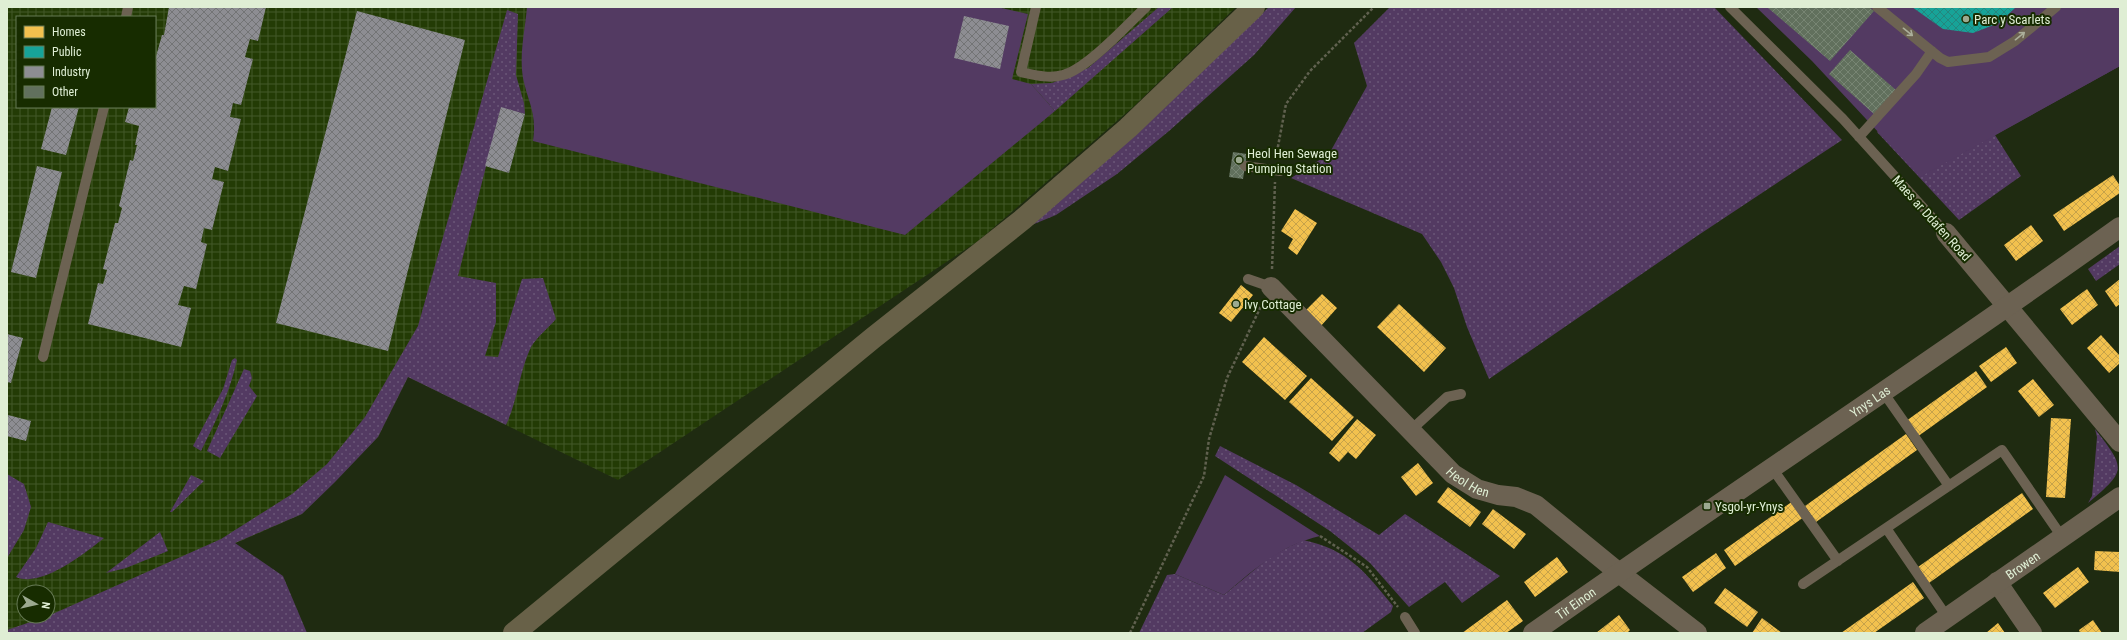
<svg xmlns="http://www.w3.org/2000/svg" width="2127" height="640" font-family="'Roboto Condensed',sans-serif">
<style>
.industrial{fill:url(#industrial-grid);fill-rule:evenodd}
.grass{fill:url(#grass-dots)}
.park{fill:#533a62}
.homes{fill:url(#homes-cross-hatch)}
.public{fill:url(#public-cross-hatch)}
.industry{fill:url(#industry-cross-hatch)}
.building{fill:url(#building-cross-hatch)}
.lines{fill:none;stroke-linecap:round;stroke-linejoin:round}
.path{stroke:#60614f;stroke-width:2.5;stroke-dasharray:3 2;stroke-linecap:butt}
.service{stroke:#6c6252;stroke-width:10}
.minor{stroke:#6c6252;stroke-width:20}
.primary{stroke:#686148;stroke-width:22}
.oneway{stroke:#abaf9a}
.poi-dot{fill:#9caa90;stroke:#172c00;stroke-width:1.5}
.labels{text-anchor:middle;stroke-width:4;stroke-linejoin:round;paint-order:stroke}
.poi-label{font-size:13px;fill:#dfeed4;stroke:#172c00;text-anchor:start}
.street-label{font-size:13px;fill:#dfeed4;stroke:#172c00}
</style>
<defs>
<pattern id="industrial-grid" width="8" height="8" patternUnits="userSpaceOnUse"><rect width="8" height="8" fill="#233b05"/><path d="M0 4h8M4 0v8" fill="none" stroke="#425829"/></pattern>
<pattern id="grass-dots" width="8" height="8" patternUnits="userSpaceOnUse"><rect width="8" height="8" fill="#533a62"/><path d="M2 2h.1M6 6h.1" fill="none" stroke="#6b5778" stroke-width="1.8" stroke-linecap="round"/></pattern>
<pattern id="homes-cross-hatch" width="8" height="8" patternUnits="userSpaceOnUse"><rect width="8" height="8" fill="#f2c14e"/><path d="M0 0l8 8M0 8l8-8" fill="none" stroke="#c6a24a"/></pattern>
<pattern id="public-cross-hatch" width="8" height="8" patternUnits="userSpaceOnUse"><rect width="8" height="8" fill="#17a398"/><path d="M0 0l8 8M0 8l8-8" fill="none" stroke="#24877e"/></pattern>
<pattern id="industry-cross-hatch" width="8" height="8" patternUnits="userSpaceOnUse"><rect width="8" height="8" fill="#8d8d92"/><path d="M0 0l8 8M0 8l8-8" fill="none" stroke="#737475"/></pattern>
<pattern id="building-cross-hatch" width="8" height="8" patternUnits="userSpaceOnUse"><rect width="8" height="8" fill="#61705d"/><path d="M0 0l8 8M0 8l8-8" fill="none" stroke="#778573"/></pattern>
</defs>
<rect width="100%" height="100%" fill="#1f2b11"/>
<path class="industrial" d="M7,7H1236L1133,107L978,241L618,480L408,377L378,437L302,514L32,633H7ZM17,17H155V107H17ZM24,592H48V616H24Z"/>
<path class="grass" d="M1159,7H1173L1055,111L1031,84L1052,83L1088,68Z
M1269,7H1296L1254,55L1169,131L1117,174L1056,215L1022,229L1194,79Z
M1390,7H1714L1842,140L1697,236L1489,379L1467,327L1454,288L1441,262L1422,234L1291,178L1329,154L1367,86L1354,43Z
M2120,7V66L1995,135L2021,176L1959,220L1877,132L1893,113Z
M507,10L518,14L516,75L524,103L525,114L501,108L458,276L496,283V322L485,356L498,357L522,279L543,278L556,319C548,328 537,337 531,347C519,372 518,400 506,425L408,377L378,437L335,482L302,514L235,543L283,576L307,633H7V630L48,616L221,539L292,494L327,464L365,417L418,326Z
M2120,246V264L2096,281L2088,269Z
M235,358L237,360C230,392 216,421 201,451L193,446L223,389L232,360Z
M244,369L250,371L252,378L249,386L257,396L220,458L207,451Z
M2095,429C2126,469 2127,470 2088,503L2092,496L2097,437Z
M1220,446L1296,485L1379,535L1405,514L1500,576L1462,603L1445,582L1409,607L1370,563L1330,531L1215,456Z
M7,474L24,484L31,507L24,530L7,558Z
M191,475L204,481L172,512H170Z
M48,522L104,538C84,554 41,588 16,577L36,548Z
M160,532L168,551L126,568L106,573Z
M1303,540C1349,550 1364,571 1393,606L1391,612L1362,633H1139L1167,575L1175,574L1224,595L1271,556Z"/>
<path class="park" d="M527,7H997L1028,14L1012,79L1031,84L1055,111L905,235L533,141C537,112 528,103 523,78C519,54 525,31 527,7Z
M1756,7H2120V66L1920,177L1812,61Z
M1225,475L1320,536C1281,545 1253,570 1224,595L1175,574Z"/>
<path class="homes" d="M2113,175L2120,186V193L2064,231L2053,215Z
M1295,209L1317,223L1297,255L1288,248L1293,239L1281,231Z
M2031,225L2043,241L2016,261L2004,245Z
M2120,279V304L2116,307L2105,291Z
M1241,285L1253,295L1231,322L1219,313Z
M2087,289L2098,305L2072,325L2060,309Z
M1322,294L1337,308L1320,327L1304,312Z
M1399,304L1446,348L1424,372L1377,327Z
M2101,335L2120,356V363L2109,373L2087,348Z
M1264,337L1307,376L1285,400L1242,362Z
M2006,347L2017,363L1991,382L1979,366Z
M1976,371L1987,387L1917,437L1906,421Z
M1311,378L1354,417L1332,441L1289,402Z
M2033,379L2054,405L2039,417L2018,391Z
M2051,418L2071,419L2065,498L2046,497Z
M1357,419L1376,435L1356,459L1348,452L1339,462L1329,453Z
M1906,434L1917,450L1816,522L1805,506Z
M1418,463L1433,483L1416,496L1401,477Z
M1448,487L1481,512L1470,527L1437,502Z
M2022,493L2033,509L1929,583L1918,567Z
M1793,501L1804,517L1735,566L1724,550Z
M1493,509L1526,534L1514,549L1482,524Z
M2095,551L2120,552V572L2094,570Z
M1716,553L1726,568L1693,592L1682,577Z
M1557,557L1568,572L1535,597L1524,582Z
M2078,567L2089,582L2055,608L2043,593Z
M1913,582L1924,598L1874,633H1841Z
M1725,588L1758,612L1747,627L1714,603Z
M1507,600L1523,621L1509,631L1506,633H1462Z
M1619,615L1630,630L1627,633H1596Z
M1762,618L1782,633H1752Z
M2093,620L2102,633H2080L2079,630Z
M1998,623L2005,633H1986Z"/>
<path class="public" d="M1912,7H2016L1999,23L1973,33L1943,29Z"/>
<path class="industry" d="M169,7H266L258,41L250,39L245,57L253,59L241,105L233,103L230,117L241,119L228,171L215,167L212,179L224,182L212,230L204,228L201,242L207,244L196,289L184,286L178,305L191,308L181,347L88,324L98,283L103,284L107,270L103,269L115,223H118L122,208L119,206L130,160L133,161L137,145H135L139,126L125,122L129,107H155V60L162,35H164Z
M357,11L465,40L388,351L276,323Z
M964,16L1009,26L1000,69L954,58Z
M52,107H79L66,155L41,149Z
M501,107L525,114L509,173L485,166Z
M37,166L62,172L36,278L11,272Z
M7,334L23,338L11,383L7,382Z
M8,415L31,421L26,441L7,436Z"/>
<path class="building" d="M1767,7H1869L1874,11L1830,61Z
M1850,50L1896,90L1874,114L1829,74Z
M1233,152L1247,154L1243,179L1229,177Z"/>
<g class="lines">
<path class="path" d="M1276,157L1286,104L1310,71L1374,7
M1272,269L1275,182
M1320,536L1367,567L1398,607
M1130,633L1204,476L1209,439L1227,378L1262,304"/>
<path class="service" d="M1036,7L1021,72C1035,75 1049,79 1063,75C1087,69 1127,25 1146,7
M1730,7L1843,119L1946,233
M1877,7L1940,58L1948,62L1989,57L2015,41L2056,7
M126,17L128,7
M1859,137L1916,74L1932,51
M1245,166L1280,171
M1248,279L1271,287
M43,357L104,107
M1883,392L1949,486
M1411,430L1447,397L1461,394
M1772,468L1838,561
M1886,528L1947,617
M1803,584L2002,450L2062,537
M1405,617L1415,633"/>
<g class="minor">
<path d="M1946,233L2120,442"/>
<path id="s1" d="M1271,287L1453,474L1477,489L1498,495L1516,497L1536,505L1618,572L1697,633"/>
<path d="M1997,582L2032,633"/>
<path id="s2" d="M1533,633C1727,496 1926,366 2120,227"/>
<path id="s3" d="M1925,633L2120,497"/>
</g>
<path class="primary" d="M514,633L873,338L1022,220L1128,128L1254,7"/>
</g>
<defs><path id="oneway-shaft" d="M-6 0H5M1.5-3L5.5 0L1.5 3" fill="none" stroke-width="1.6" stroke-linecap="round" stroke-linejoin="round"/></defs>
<g class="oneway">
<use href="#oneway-shaft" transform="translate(1908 32) rotate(39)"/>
<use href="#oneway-shaft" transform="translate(2020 36) rotate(-39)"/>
</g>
<g class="poi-dot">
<circle cx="1966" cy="19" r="4"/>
<circle cx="1239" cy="160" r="4"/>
<circle cx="1236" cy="304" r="4"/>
<rect x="1703" y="502" width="8" height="8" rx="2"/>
</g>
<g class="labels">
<g class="poi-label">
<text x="1974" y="24">Parc y Scarlets</text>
<text x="1247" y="158">Heol Hen Sewage<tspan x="1247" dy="15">Pumping Station</tspan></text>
<text x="1244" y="309">Ivy Cottage</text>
<text x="1715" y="511">Ysgol-yr-Ynys</text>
</g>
<g class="street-label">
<text transform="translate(1932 218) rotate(48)" y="5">Maes ar Ddafen Road</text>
<text dy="5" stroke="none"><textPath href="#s2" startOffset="409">Ynys Las</textPath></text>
<text dy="5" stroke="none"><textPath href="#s1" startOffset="278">Heol Hen</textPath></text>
<text dy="5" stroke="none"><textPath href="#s3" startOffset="119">Browen</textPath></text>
<text dy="5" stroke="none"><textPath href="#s2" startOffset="52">Tir Einon</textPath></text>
</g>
</g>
<rect width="2127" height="640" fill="none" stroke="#dfeed4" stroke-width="16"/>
<rect x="16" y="16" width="140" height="92" fill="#172c00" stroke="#677a55"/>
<rect x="24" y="26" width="20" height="12" fill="#f2c14e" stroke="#677a55"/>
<text x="52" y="36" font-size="12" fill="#dfeed4">Homes</text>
<rect x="24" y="46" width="20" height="12" fill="#17a398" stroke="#677a55"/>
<text x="52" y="56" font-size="12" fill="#dfeed4">Public</text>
<rect x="24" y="66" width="20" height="12" fill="#8d8d92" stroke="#677a55"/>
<text x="52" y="76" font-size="12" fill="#dfeed4">Industry</text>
<rect x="24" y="86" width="20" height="12" fill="#61705d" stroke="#677a55"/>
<text x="52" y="96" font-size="12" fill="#dfeed4">Other</text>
<g transform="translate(36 604) rotate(98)"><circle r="19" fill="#172c00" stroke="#677a55"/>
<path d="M0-3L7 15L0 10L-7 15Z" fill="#9caa90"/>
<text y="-6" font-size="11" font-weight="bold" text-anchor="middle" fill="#dfeed4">N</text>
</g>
</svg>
